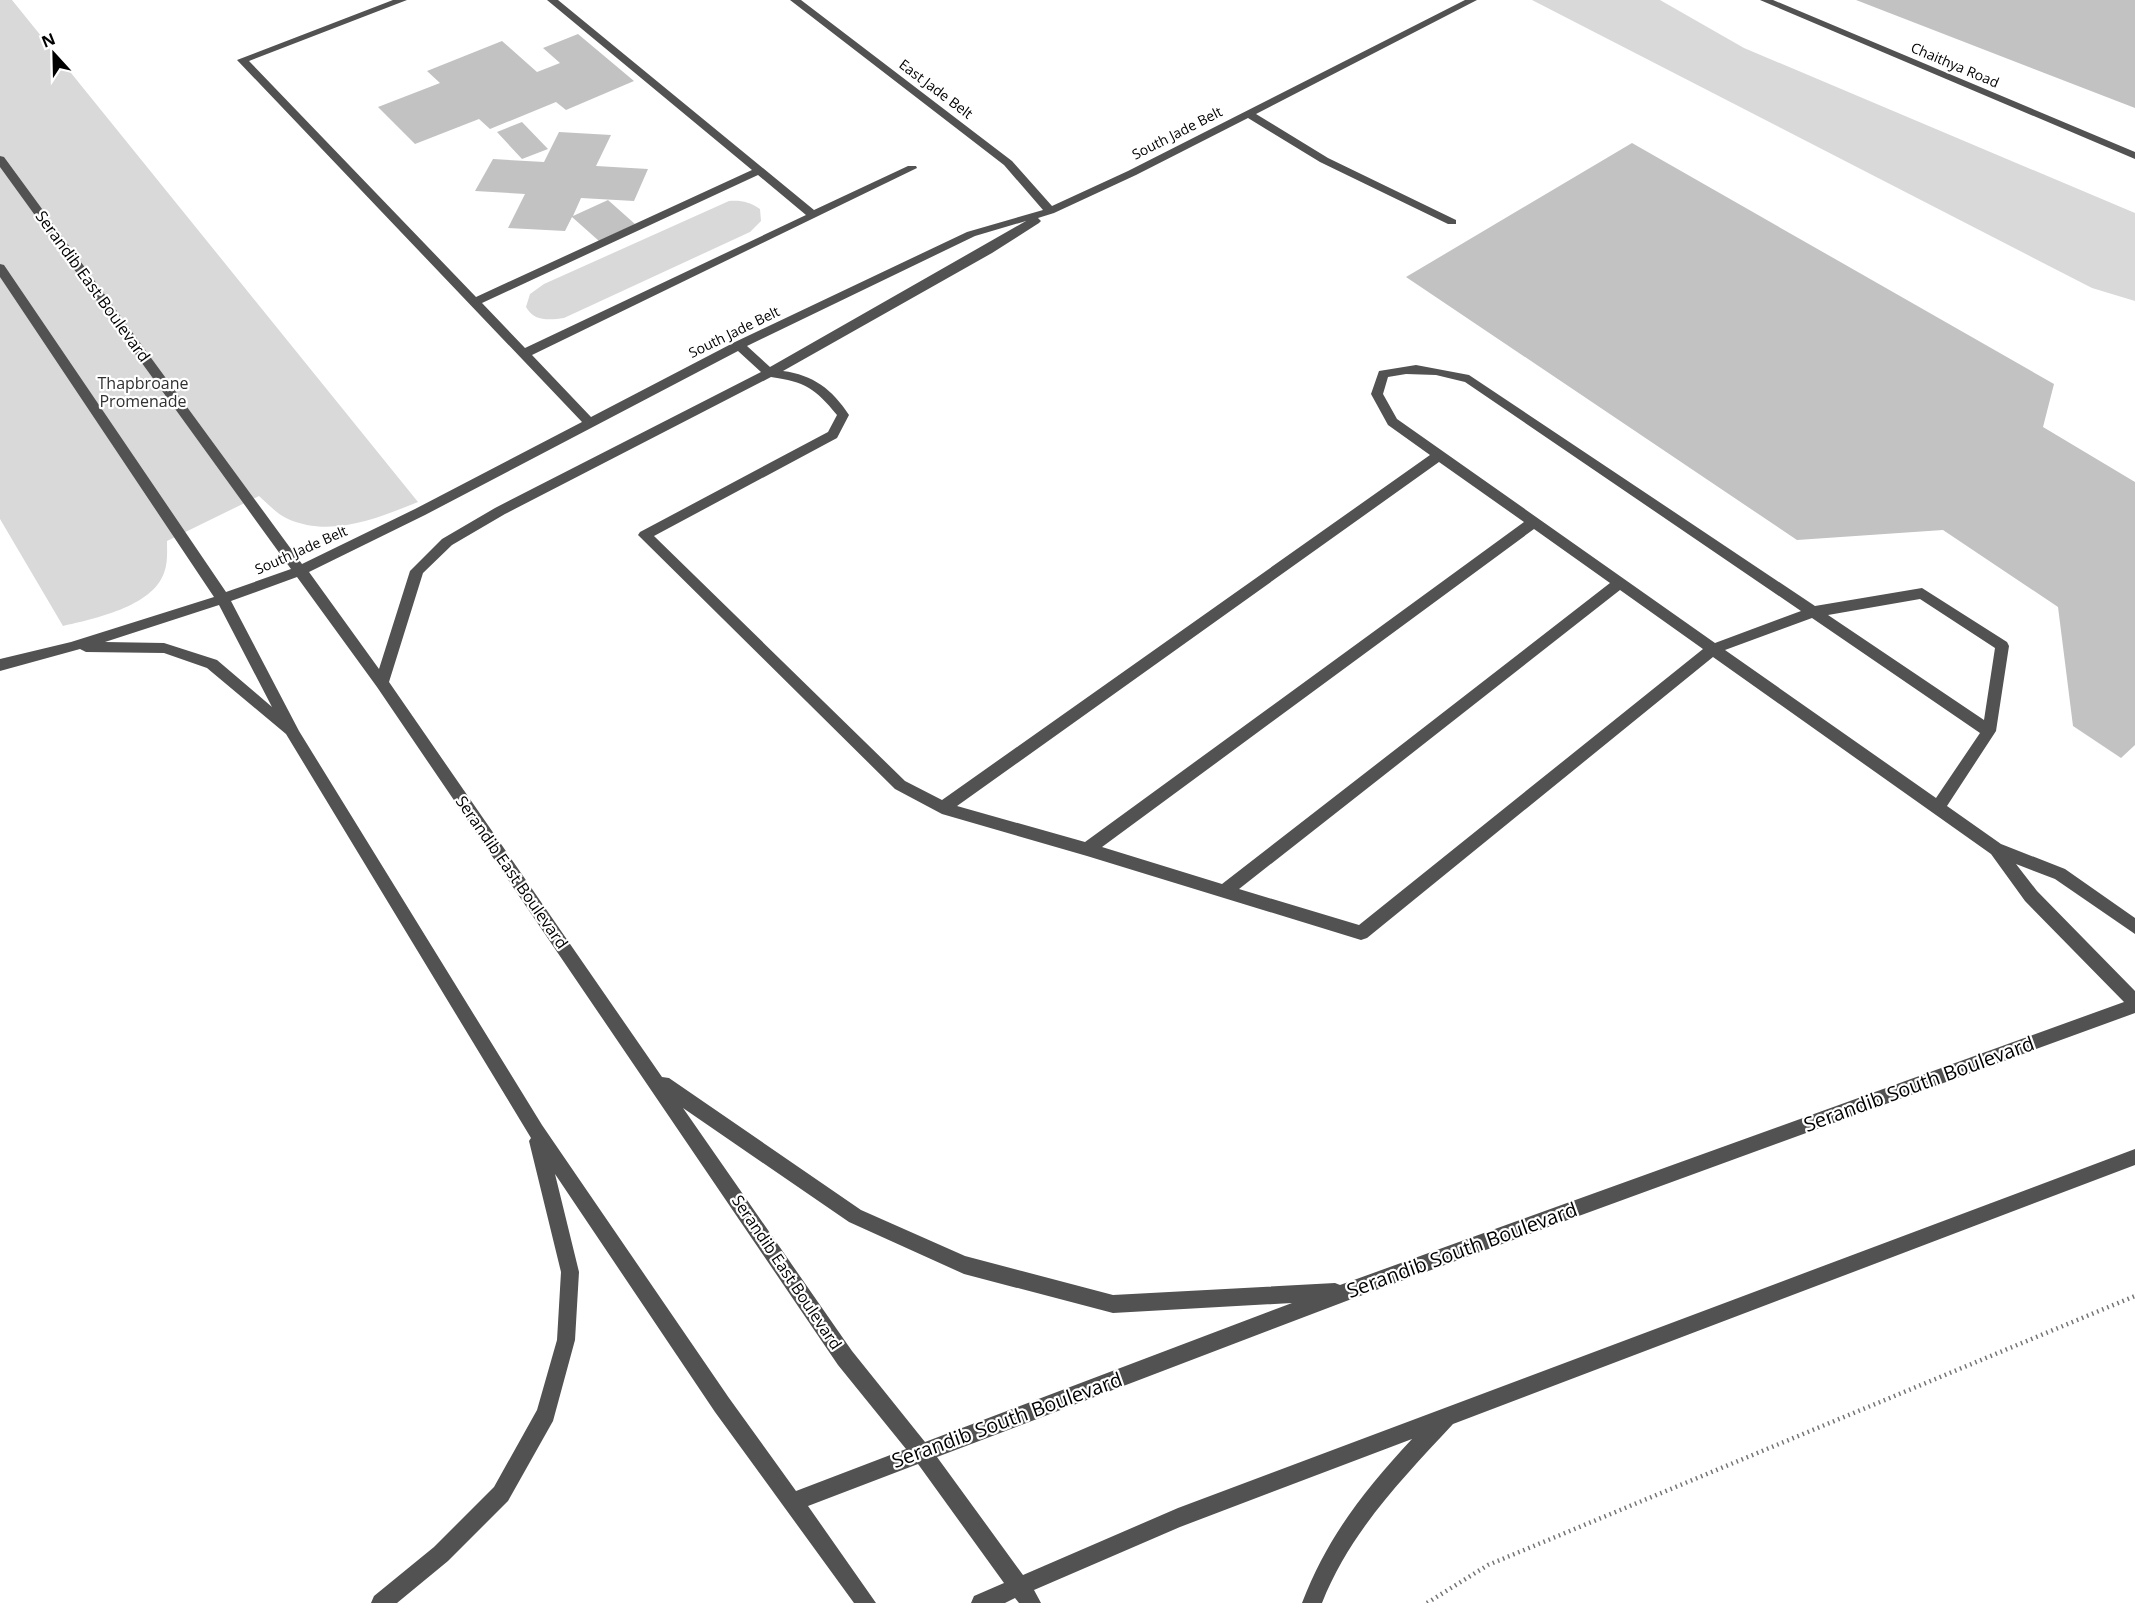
<svg xmlns="http://www.w3.org/2000/svg" width="2135" height="1603" font-family="'Open Sans',sans-serif">
<style>
.green{fill:#d9d9d9}
.building{fill:#c2c2c2}
.lines{fill:none;stroke-linecap:round;stroke-linejoin:round}
.path{stroke:#747474;stroke-width:4.5;stroke-dasharray:1.5 4;stroke-linecap:butt}
.minor{fill:#525252;fill-rule:evenodd}
.labels{text-anchor:middle;stroke-width:4.5;stroke-linejoin:round;paint-order:stroke}
.far-street-label{font-size:14px;fill:#000;stroke:#fff}
.street-label{font-size:16px;fill:#000;stroke:#fff}
.park-label{font-size:16px;fill:#303030;stroke:#fff}
.near-street-label{font-size:20px;fill:#000;stroke:#fff}
</style>
<rect width="100%" height="100%" fill="#fff"/>
<path class="green" d="M0,0H12L418,502C378,518 331,538 288,519C277,514 268,504 259,496L167,541C167,551 168,563 164,573C152,607 93,619 63,626L0,519Z
M1532,0H1660L1744,48L2135,213V301L2092,288Z
M729,201C741,200 750,202 760,209L761,221L750,232L564,318C550,320 534,322 526,307L530,294L544,284Z"/>
<path class="building" d="M1856,0H2135V108Z
M578,34L634,81L566,110L556,102L490,129L479,119L415,144L378,107L440,83L427,71L502,41L537,72L560,63L543,48Z
M522,122L548,149L522,159L497,132Z
M559,132L611,135L596,166L648,169L634,201L581,198L573,216L608,200L635,224L599,241L572,217L565,231L508,228L525,194L475,191L493,159L544,162Z
M1632,143L2054,384L2043,427L2135,482V745L2121,758L2073,726L2058,607L1943,530L1797,540L1406,277Z"/>
<g class="lines">
<path class="path" d="M1427,1603L1488,1565L2135,1296"/>
<path class="minor" d="M393,0H407L249,61L476,297L752,170L547,0H558L814,210L908,166H916L917,168L532,355L591,417L735,342L967,232L1043,210L1004,165L790,0H801L1012,161L1052,206L1128,171L1465,0H1477L1256,114L1328,158L1456,220V224H1448L1320,162L1248,118L1136,175L1054,213L1038,218L1041,221L1039,223L992,253L783,371C813,375 832,389 849,415L837,438L654,536L905,781L942,800L1430,455L1388,425L1371,394L1379,371L1416,365L1469,375L1815,606L1922,588L2007,642L2009,646L1996,731L1947,806L2001,844L2065,869L2135,918V934L2055,879L2016,864L2037,891L2135,991V1013L1349,1300L937,1457L1023,1575L1178,1508L2135,1149V1165L1453,1424C1402,1479 1350,1532 1322,1603H1302C1328,1536 1363,1492 1412,1439L1180,1527L1034,1590L1041,1603H1019L1015,1598L1005,1603H971L974,1596L1004,1583L918,1464L808,1506L876,1603H854L715,1412L555,1174L579,1272L575,1340L553,1421L508,1501L448,1561L397,1603H371L374,1596L434,1547L494,1487L537,1410L557,1340L561,1272L529,1141L531,1138L286,734L207,668L164,653L86,652L80,649L0,671V659L71,642L214,597L0,277V264L4,265L226,592L291,569L0,167V156L4,157L302,564L415,509L582,422L237,60ZM758,175L806,215L525,348L482,303ZM1026,221L770,367L747,346L975,236ZM738,351L761,372L495,508L442,539L410,571L379,669L309,572L425,515ZM1406,374L1436,375L1465,382L1801,611L1715,643L1397,419L1383,394L1388,377ZM771,377C805,382 815,388 837,415L828,432L640,532L638,535L895,789L942,814L1087,856L1361,940L1367,938L1713,657L1991,854L2025,901L2124,1002L1340,1285L1335,1283L1113,1295L965,1256L861,1210L669,1078L662,1077L389,682L423,573L452,545L505,514ZM1439,462L1524,522L1085,842L957,806ZM1534,529L1610,583L1222,884L1102,847ZM297,577L377,687L838,1365L906,1449L796,1491L729,1398L542,1125L299,731L231,601ZM1620,590L1703,649L1359,925L1239,889ZM1920,599L1995,648L1984,720L1828,615ZM219,605L272,707L217,660L164,643L105,642ZM1812,618L1980,733L1936,798L1725,650ZM683,1108L849,1222L964,1274L1113,1313L1292,1303L925,1442L852,1351Z
M1760,0H1773L2135,152V159Z"/>
</g>
<g class="labels">
<g class="far-street-label">
<text transform="translate(1955 65) rotate(23)" y="5">Chaithya Road</text>
<text transform="translate(936 89) rotate(37)" y="5">East Jade Belt</text>
<text transform="translate(1177 133) rotate(-27)" y="5">South Jade Belt</text>
<text transform="translate(734 332) rotate(-26)" y="5">South Jade Belt</text>
<text transform="translate(301 550) rotate(-24)" y="5">South Jade Belt</text>
</g>
<g class="street-label">
<text transform="translate(93 286) rotate(54)" y="6">Serandib East Boulevard</text>
<text transform="translate(512 872) rotate(55)" y="6">Serandib East Boulevard</text>
<text transform="translate(787 1272) rotate(56)" y="6">Serandib East Boulevard</text>
</g>
<g class="park-label">
<text x="143" y="389">Thapbroane<tspan x="143" dy="18">Promenade</tspan></text>
</g>
<g class="near-street-label">
<text transform="translate(1919 1084) rotate(-20)" y="7">Serandib South Boulevard</text>
<text transform="translate(1462 1250) rotate(-20)" y="7">Serandib South Boulevard</text>
<text transform="translate(1007 1420) rotate(-20)" y="7">Serandib South Boulevard</text>
</g>
</g>
<g transform="translate(54 54) rotate(338)" stroke="#ffffff" stroke-width="4.5" paint-order="stroke">
<path d="M0-4.5L10 22L0 15L-10 22Z" fill="#000000"/>
<text y="-9" font-size="16" font-weight="bold" text-anchor="middle" fill="#000000">N</text>
</g>
</svg>
